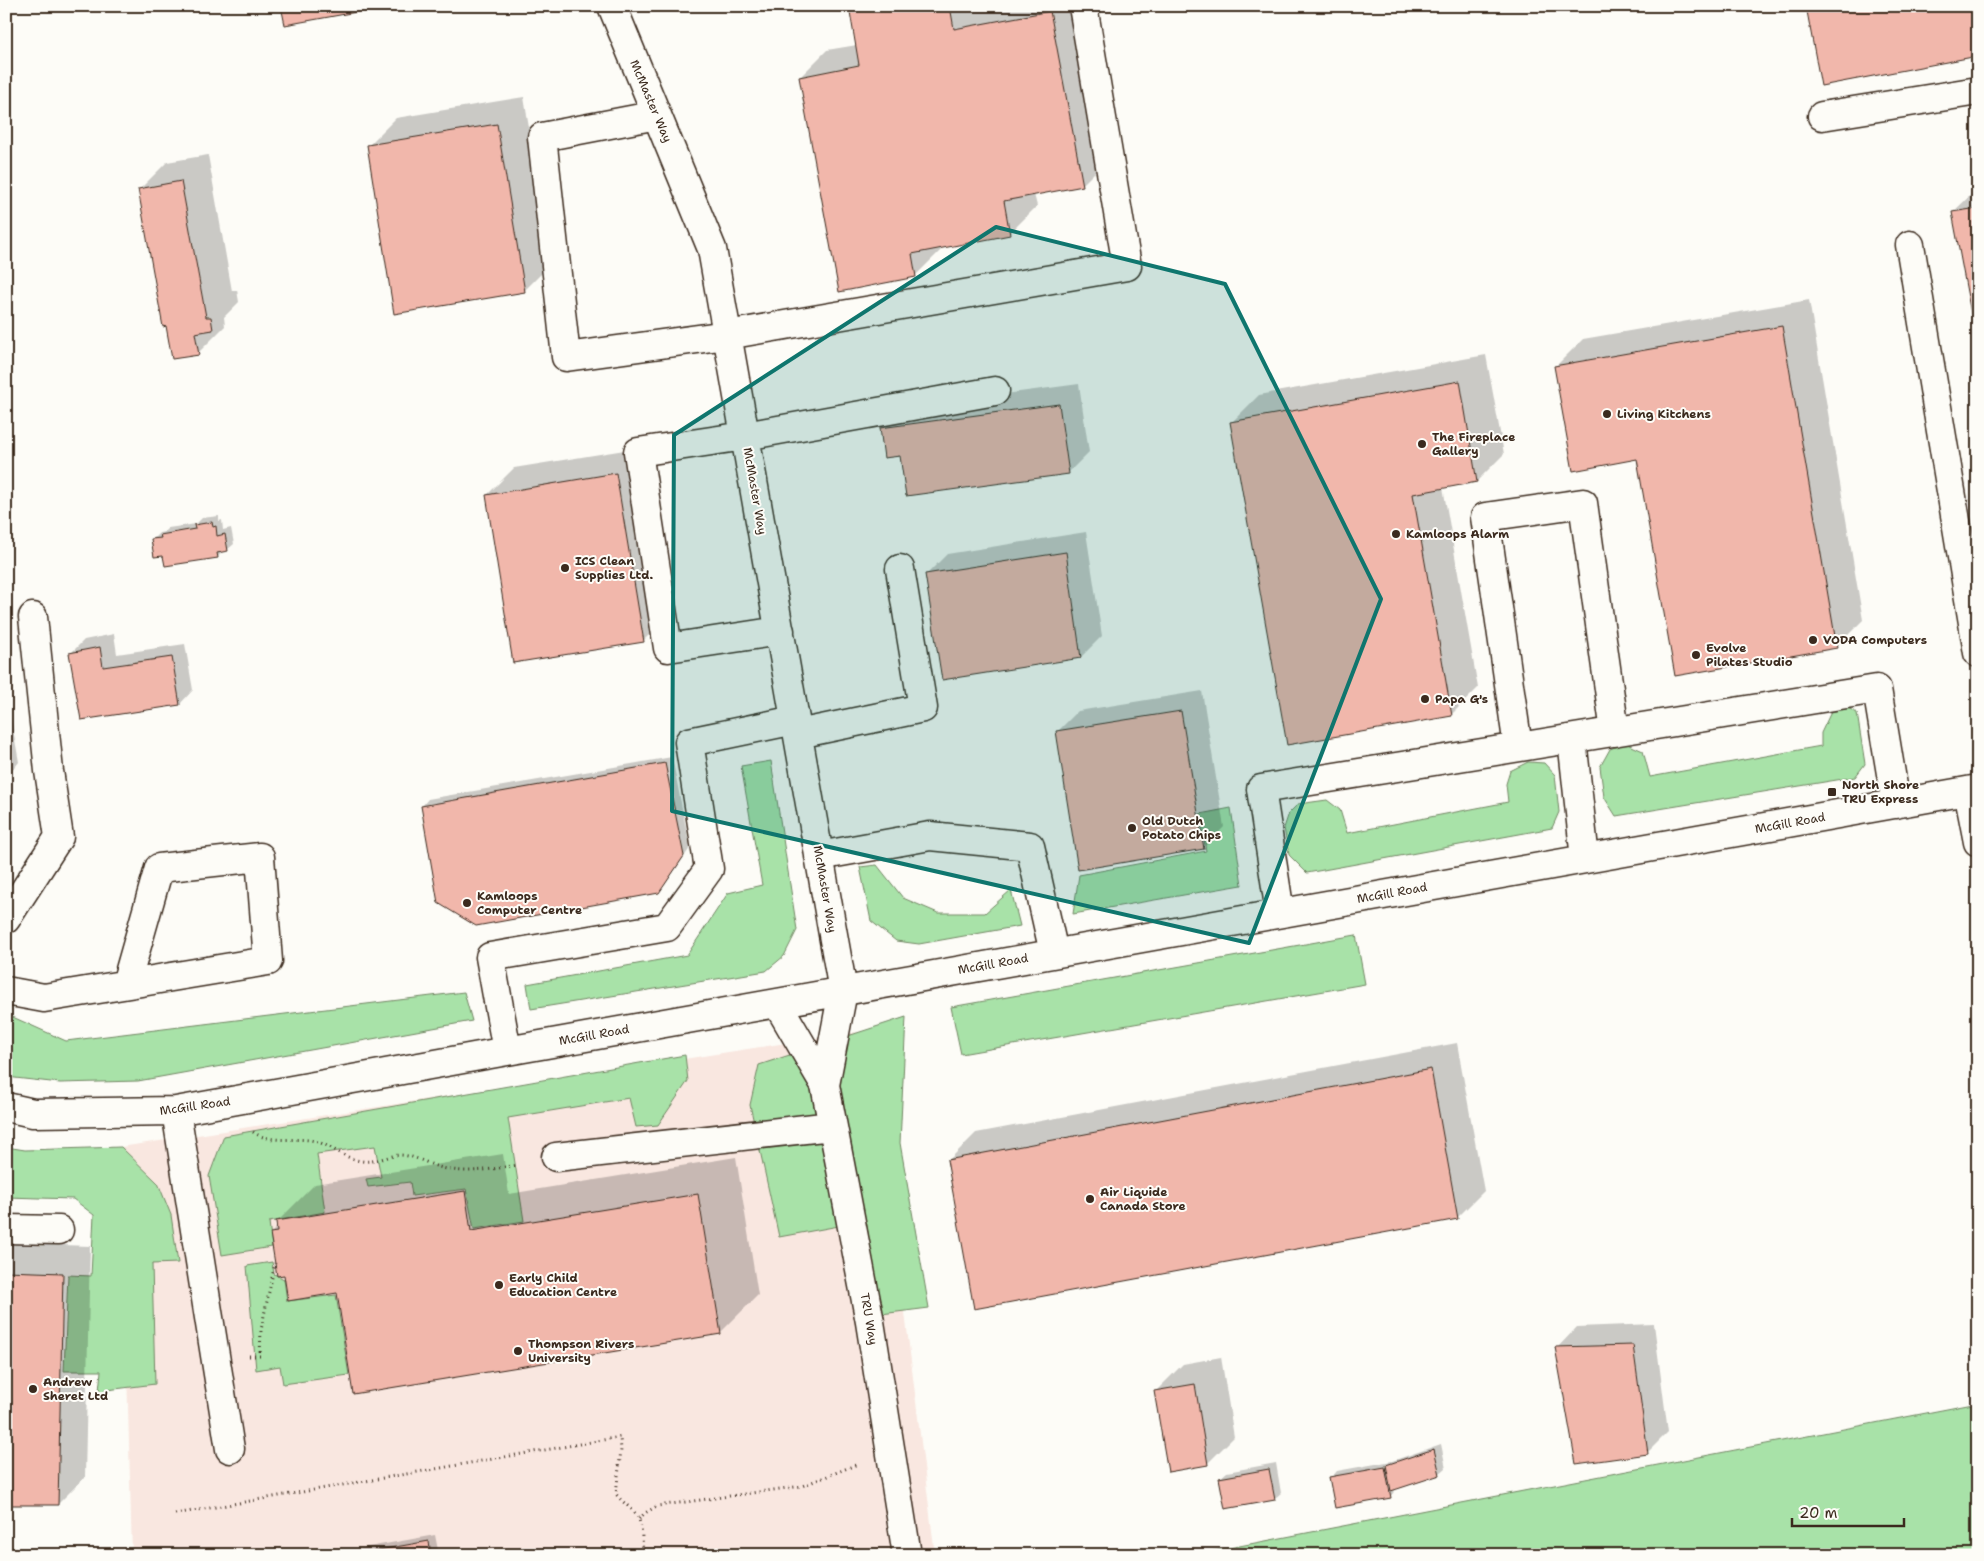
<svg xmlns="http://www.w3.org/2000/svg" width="1984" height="1561" font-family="'Shantell Sans',sans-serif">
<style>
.built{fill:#f9e7e0}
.green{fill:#a8e2a8;stroke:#728663}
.shadow{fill:#0003}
.building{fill:#f1b7ab;stroke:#3b2a1e}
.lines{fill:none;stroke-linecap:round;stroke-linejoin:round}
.minor-casing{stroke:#3b2a1e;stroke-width:31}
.path{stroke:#3b2a1e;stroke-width:3;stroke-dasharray:1 4;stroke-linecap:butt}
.minor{stroke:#fdfcf7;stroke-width:28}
.marked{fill:#0f766e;fill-opacity:0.2;stroke:#0f766e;stroke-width:4;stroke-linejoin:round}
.poi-dot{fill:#3b2a1e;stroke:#fdfcf7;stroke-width:2}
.labels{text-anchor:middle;stroke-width:4;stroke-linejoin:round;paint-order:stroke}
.street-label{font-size:12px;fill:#3b2a1e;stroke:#fdfcf7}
.poi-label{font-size:12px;font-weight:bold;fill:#3b2a1e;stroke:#fdfcf7;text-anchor:start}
</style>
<rect width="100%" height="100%" fill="#fdfcf7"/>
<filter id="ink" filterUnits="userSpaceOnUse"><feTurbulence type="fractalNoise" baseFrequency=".02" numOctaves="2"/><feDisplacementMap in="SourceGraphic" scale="10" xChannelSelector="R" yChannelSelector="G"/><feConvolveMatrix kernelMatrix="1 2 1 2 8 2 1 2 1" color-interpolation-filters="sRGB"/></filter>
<g filter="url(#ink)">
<path class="built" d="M870,1030L935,1555H132L121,1147Z"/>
<path class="green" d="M1848,708L1857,713L1865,764L1855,777L1616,816L1604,797L1600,767L1610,749L1625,743L1643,751L1650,777L1821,746V733L1831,712Z
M771,761L797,930L784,956L766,971L531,1009L527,984L687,955L728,893L762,885L741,766Z
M1528,762L1544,763L1555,775L1559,812L1552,828L1307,873L1289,855L1284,828L1289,813L1298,804L1327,800L1340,810L1347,833L1508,802L1506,784L1510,771Z
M1231,808L1242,885L1073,914L1079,875L1206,851L1200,814Z
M877,865L903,898L938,913H985L1011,890L1020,926L919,944L896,941L871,921L860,867Z
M1356,935L1365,984L961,1054L951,1007Z
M464,992L472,1021L138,1081L60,1083L6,1077V1014L66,1041Z
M906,1017L900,1143L929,1308L881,1314L866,1221L779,1237L750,1105L759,1065Z
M685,1055L688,1081L658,1125L636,1127L629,1098L508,1118L524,1221L474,1229L466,1189L412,1196L410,1182L368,1187L366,1179L381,1177L375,1146L317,1154L325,1212L269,1222L272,1247L222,1255L209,1176L224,1136Z
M6,1147L25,1150L121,1147L158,1183L171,1215L178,1263L152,1264L155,1384L99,1391L101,1371H64L68,1275L91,1276L94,1215L73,1199L6,1197Z
M272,1262L274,1274L284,1279L287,1301L336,1295L349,1375L283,1384L280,1366L256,1370L247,1266Z
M1978,1403V1555H1193Z"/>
<path class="shadow" d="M850,6H1081L1109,158L1082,185L1034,194L1037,206L1010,233L942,247V249L915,276L800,77L827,50L857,45Z
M524,97L551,264L524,291L369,145L396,118Z
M208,155L232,291L237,290L239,302L224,317L225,326L198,353L140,189L167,162Z
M1978,188V344L1953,212Z
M1809,300L1863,620L1836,647L1556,366L1583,339Z
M1486,355L1504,454L1477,481L1443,487L1478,688L1451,715L1232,422L1259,395Z
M1079,384L1089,452L1068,473L901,455L881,429L902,408Z
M643,447L670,614L643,641L487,495L514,468Z
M219,516V521L222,520L223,530L231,528L234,544L227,550L223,551L218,557L166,565L164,554L152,540L159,533L164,532L168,528L196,524L202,518Z
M1086,532L1102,636L1081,657L943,678L927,574L947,554Z
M114,634L117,654L185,644L193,690L180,704L70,654L84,640Z
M6,690L19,762L6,778Z
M1202,691L1224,827L1203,848L1057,732L1078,711Z
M672,757L690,848L665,885L658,892L422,806L428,799Z
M1457,1043L1484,1191L1457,1218L949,1160L976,1133Z
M503,1154L509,1194L736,1157L758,1295L720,1333L338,1291L285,1274L271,1233L278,1226L277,1222L315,1184Z
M6,1243L90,1246L85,1477L58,1504H6Z
M1654,1324L1668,1432L1647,1453L1557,1348L1577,1327Z
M1221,1357L1234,1437L1207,1464L1156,1391L1183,1364Z
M1441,1444L1446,1468L1439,1474L1397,1488L1390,1497L1331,1478L1337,1471L1392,1461Z
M1276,1463L1281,1493L1274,1499L1220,1478L1227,1472Z
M435,1535L439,1555H324Z"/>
<path class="building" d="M281,6H389L285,25Z
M849,6H950L954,29L1050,11L1083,186L1004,201L1010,235L912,254L916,277L839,292L799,77L859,65Z
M1806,6H1978V56L1821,86Z
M497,124L525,292L394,314L367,145Z
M181,181L206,317H211L213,330L195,333L199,355L172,359L166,326L163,327L138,189Z
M1978,208V351L1952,212Z
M1782,326L1837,648L1675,676L1637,459L1573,471L1554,366Z
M1460,381L1477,482L1413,494L1452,716L1287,745L1230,422Z
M1059,404L1069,474L906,496L900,456L884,458L880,428Z
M616,473L644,642L513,663L486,495Z
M212,522L213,527L216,526L217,536L225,534L228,551L217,553L218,558L165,566L163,556L154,557L151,539L161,538L160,535L195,529L194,525Z
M1066,552L1081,658L942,680L925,574Z
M100,647L103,667L172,657L180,705L81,720L69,653Z
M1181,711L1204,849L1078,870L1056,731Z
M665,763L684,856L659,893L476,926L438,903L421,806Z
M1431,1069L1458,1219L974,1309L947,1160Z
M465,1191L471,1231L698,1194L721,1334L353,1394L337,1293L288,1301L284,1275L277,1276L270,1233L277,1232L276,1221Z
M6,1271L63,1273L58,1505H6Z
M1633,1345L1648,1454L1576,1464L1555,1347Z
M1195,1384L1208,1465L1168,1472L1154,1391Z
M1434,1449L1440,1475L1391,1491L1386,1465Z
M1385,1467L1391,1498L1335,1508L1329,1477Z
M1269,1469L1275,1500L1225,1509L1219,1478Z
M429,1541L431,1555H351Z"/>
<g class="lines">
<defs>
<path id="minor" d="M612,6L712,249L843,991L825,1085
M657,115L542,137L566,357L727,335L1127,266L1083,6
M1822,116L1978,91
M1910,245L1978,653
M780,631L668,648L638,452L745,436L995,391
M798,734L923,708L900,569
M1572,739L1585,859
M1518,747L1485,517L1583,503L1615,732
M1968,791L1978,842
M819,856L930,836L1030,846L1054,953
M1280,913L1261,789L1877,689L1896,804
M6,919L59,837L49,771L33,617
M6,991L44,998L268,961L260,857L159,868L126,984
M777,1003L825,1085L870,1322L907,1555
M507,1051L490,957L667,927L709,869L689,742L795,720
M6,1107L33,1113L176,1111L507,1051L1978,789
M176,1111L230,1449
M556,1157L832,1126
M6,1229L59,1230"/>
</defs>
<use href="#minor" class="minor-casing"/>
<path class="path" d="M253,1132C269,1143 290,1138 309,1140C328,1142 343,1159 362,1161C374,1163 387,1156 399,1155C413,1155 426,1163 439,1167C465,1175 492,1169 518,1165
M249,1356H260L261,1330L275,1263
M175,1514L620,1437L621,1450L616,1494C623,1503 630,1507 636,1514C643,1523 642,1544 643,1555
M639,1519L645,1513L657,1506L802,1486L858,1464"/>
<use href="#minor" class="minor"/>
</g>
</g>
<path class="marked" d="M996,227L1225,284L1381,599L1249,943L672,811L674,435Z"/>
<g class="poi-dot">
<circle cx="1607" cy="414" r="5"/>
<circle cx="1422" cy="444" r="5"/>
<circle cx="1396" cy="534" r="5"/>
<circle cx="565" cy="568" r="5"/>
<circle cx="1813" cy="640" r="5"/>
<circle cx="1696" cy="655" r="5"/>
<circle cx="1425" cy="699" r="5"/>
<rect x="1827" y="787" width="10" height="10" rx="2.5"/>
<circle cx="1132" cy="828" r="5"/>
<circle cx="467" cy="903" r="5"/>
<circle cx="1090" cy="1199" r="5"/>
<circle cx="499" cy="1285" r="5"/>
<circle cx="518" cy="1351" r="5"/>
<circle cx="33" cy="1389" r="5"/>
</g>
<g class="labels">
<g class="street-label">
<text transform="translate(651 101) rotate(67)" y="4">McMaster Way</text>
<text transform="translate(755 491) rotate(80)" y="4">McMaster Way</text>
<text transform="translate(1790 823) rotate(-10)" y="4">McGill Road</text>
<text transform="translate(825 889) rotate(80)" y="4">McMaster Way</text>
<text transform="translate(1392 893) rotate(-10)" y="4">McGill Road</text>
<text transform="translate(993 964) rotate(-10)" y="4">McGill Road</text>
<text transform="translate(594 1035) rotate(-10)" y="4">McGill Road</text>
<text transform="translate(195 1106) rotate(-8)" y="4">McGill Road</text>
<text transform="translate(869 1319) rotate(80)" y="4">TRU Way</text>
</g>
<g class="poi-label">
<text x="1617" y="418">Living Kitchens</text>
<text x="1432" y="441">The Fireplace<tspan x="1432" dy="14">Gallery</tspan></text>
<text x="1406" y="538">Kamloops Alarm</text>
<text x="575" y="565">ICS Clean<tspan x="575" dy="14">Supplies Ltd.</tspan></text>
<text x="1823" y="644">VODA Computers</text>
<text x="1706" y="652">Evolve<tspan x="1706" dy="14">Pilates Studio</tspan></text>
<text x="1435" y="703">Papa G's</text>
<text x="1842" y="789">North Shore<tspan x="1842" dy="14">TRU Express</tspan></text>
<text x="1142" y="825">Old Dutch<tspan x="1142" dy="14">Potato Chips</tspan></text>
<text x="477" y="900">Kamloops<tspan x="477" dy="14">Computer Centre</tspan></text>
<text x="1100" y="1196">Air Liquide<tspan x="1100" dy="14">Canada Store</tspan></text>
<text x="509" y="1282">Early Child<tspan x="509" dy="14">Education Centre</tspan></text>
<text x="528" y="1348">Thompson Rivers<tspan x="528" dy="14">University</tspan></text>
<text x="43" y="1386">Andrew<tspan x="43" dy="14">Sheret Ltd</tspan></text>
</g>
</g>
<rect width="1984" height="1561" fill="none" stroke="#fdfcf7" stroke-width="25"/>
<rect x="12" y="12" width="1959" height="1536" fill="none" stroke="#3b2a1e" stroke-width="2" filter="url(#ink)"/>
<path d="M1792 1518v8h112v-8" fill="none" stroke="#3b2a1e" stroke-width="2.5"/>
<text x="1799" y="1518" font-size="15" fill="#3b2a1e" stroke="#fdfcf7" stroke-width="4" paint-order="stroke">20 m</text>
</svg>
